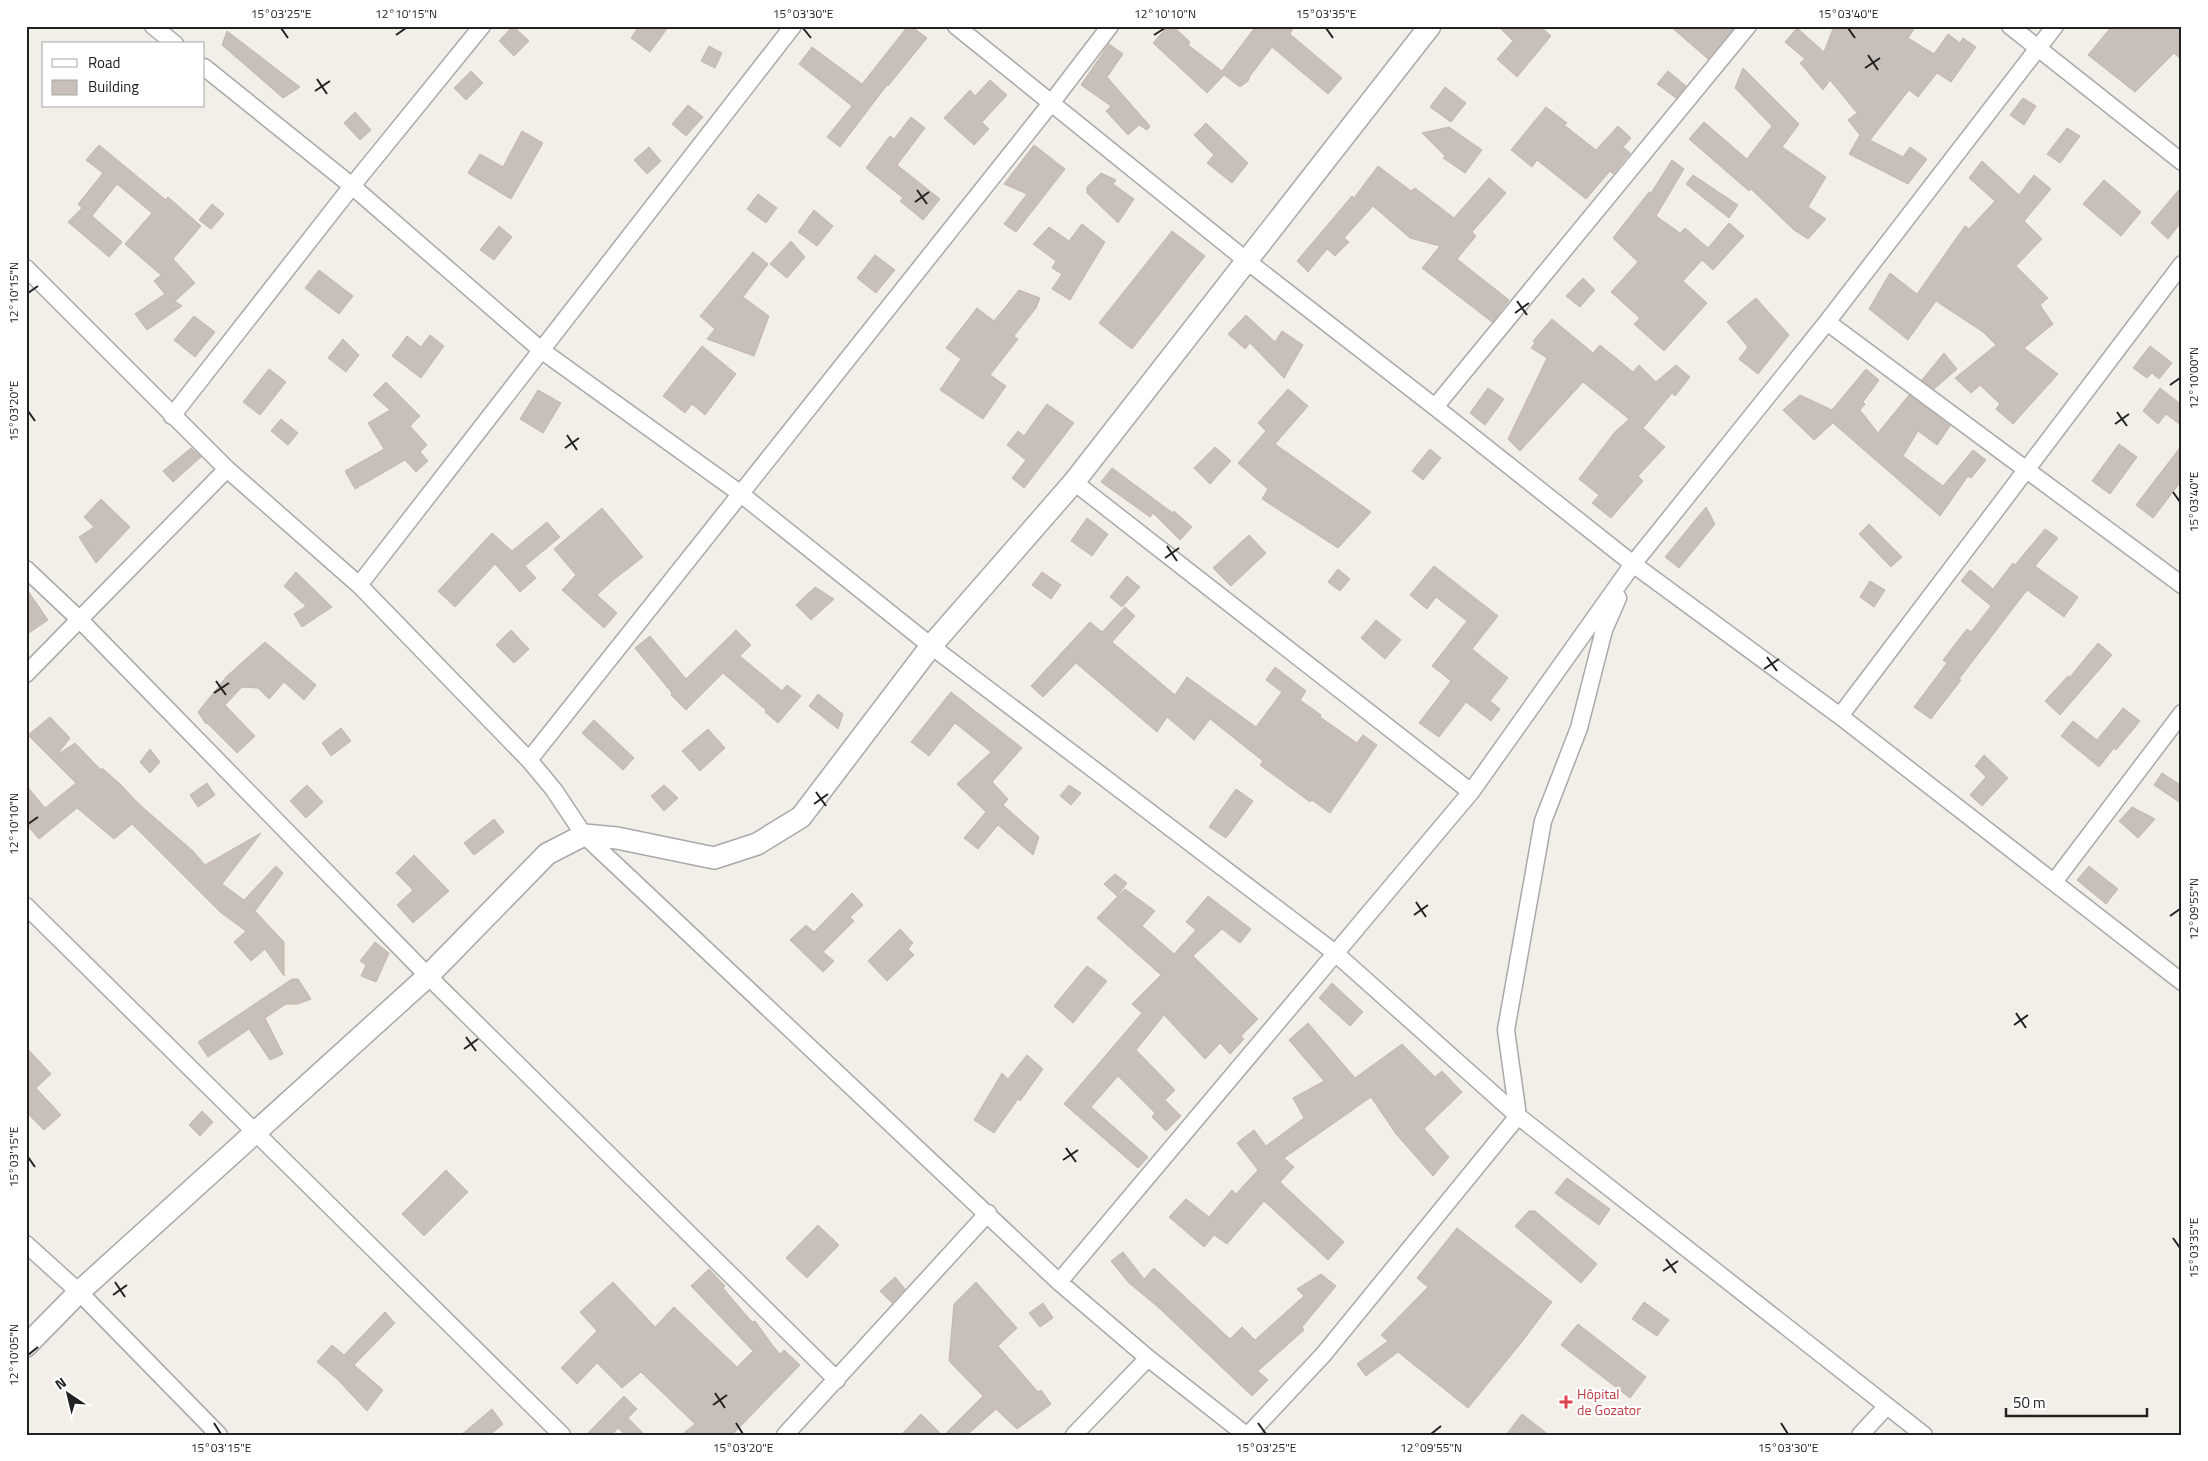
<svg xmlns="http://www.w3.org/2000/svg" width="2208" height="1461" font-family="'Titillium Web',sans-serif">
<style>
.building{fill:#c7bfb8;stroke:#c4b6ab}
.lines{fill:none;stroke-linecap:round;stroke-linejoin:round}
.minor-casing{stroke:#a9a9a9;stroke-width:19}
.tertiary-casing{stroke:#a9a9a9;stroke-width:24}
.minor{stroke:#fff;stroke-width:16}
.tertiary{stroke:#fff;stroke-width:21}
.ticks{fill:none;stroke:#222;stroke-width:2}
.health-dot{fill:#e0444e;stroke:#fff;stroke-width:2}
.labels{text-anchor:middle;stroke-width:4.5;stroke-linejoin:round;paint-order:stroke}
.health-label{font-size:14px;fill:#be3a42;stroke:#fff;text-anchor:start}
.neatline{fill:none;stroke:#222;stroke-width:2}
.ticks-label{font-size:12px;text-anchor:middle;fill:#222}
</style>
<rect width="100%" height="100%" fill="#f2efe9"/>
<path class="building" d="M513,26L529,41L514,56L499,41Z
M639,26H669L650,52L631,38Z
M908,26H911L927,38L888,86L887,85L840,147L827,137L852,106L799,64L812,47L862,84Z
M1168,26H1173L1190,42L1188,45L1222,71L1256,26H1294L1290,34L1342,78L1328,94L1272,47L1250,76L1248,81L1240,87L1224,75L1207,93L1153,43Z
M1498,26H1540L1551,36L1517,77L1497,59L1513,41Z
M1670,26H1735L1708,59Z
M1834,26H1916L1908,38L1934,54L1948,34L1960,43L1963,38L1976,47L1951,82L1937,73L1918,97L1909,90L1870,140L1903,157L1910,147L1927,159L1908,184L1849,154L1860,135L1848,120L1857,113L1830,80L1823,90L1800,63L1805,59L1785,42L1797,28L1824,52Z
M2112,26H2182V60L2174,53L2135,92L2088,55Z
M227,31L300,87L283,98L222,45Z
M1109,44L1123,54L1107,77L1150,126L1147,130L1139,125L1128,135L1106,111L1111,106L1081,85Z
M709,46L722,53L715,68L701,61Z
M1743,68L1799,124L1782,147L1826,177L1808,207L1826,219L1808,239L1794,230L1751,189L1749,191L1689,139L1704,122L1747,159L1772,126L1735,88Z
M471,71L483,83L466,100L454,88Z
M1668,71L1686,86L1676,98L1657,84Z
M990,80L1007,95L982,122L989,129L974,145L944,118L970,90L975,96Z
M1445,87L1466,103L1451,122L1430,107Z
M2023,98L2036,106L2024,125L2010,115Z
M688,105L703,117L686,136L672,124Z
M1546,107L1567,123L1564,125L1596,150L1618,126L1631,138L1623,147L1630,153L1613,174L1610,171L1586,199L1537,160L1532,167L1511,150Z
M355,112L371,130L360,140L344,123Z
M911,117L925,128L897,165L940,199L923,220L900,201L903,198L866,168L890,136L894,139Z
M1206,123L1248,163L1232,183L1207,163L1214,155L1194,135Z
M1449,127L1482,150L1465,173L1443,158L1445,156L1422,133Z
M2067,128L2080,136L2060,163L2047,154Z
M522,131L543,143L511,199L468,173L480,154L503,167Z
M99,145L166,200L168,197L201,226L173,259L195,283L175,301L182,306L147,330L135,314L165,294L154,281L161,275L125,244L152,213L117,184L92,216L122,242L109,257L68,222L82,208L78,204L103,173L86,160Z
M1034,145L1065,169L1016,232L1004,224L1027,194L1004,184Z
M649,147L661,161L647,174L634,160Z
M1672,160L1684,169L1656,216L1680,233L1685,228L1708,248L1729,223L1744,236L1713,270L1702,260L1683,281L1707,303L1664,351L1634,324L1640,318L1611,292L1638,262L1613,238L1649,192L1651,193Z
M1982,161L2019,195L2034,175L2051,189L2024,221L2042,239L2016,266L2048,298L2040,305L2053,324L2024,348L2058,374L2013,424L1996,409L2000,404L1980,385L1971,393L1955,378L1996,345L1983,332L1936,301L1908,340L1869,309L1890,273L1917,294L1965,226L1969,229L1995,201L1969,178Z
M1378,166L1411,191L1415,188L1454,218L1489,178L1506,193L1472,232L1476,236L1457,259L1509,300L1492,322L1422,268L1440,246L1410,238L1373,206L1344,238L1349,242L1335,256L1327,249L1308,272L1297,261L1352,196L1354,198Z
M1101,173L1116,180L1113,184L1134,199L1118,223L1087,193V187Z
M1693,175L1738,205L1729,218L1686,184Z
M2104,180L2141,212L2121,236L2083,204Z
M2182,186V221L2168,239L2151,223Z
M758,194L777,208L766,223L747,209Z
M212,204L224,214L211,229L199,220Z
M814,210L833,226L817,246L798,232Z
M1082,224L1105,242L1070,300L1052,289L1062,274L1052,268L1056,261L1033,244L1049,227L1069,241Z
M499,226L512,237L494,260L480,250Z
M1172,231L1205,256L1132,349L1099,323Z
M791,241L805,257L787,278L770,264Z
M753,252L768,264L743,297L769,316L754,356L707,339L715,329L700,316Z
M875,255L895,270L876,293L857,278Z
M319,270L353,296L339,314L305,288Z
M1583,278L1595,290L1580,307L1566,296Z
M1019,290L1040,298L1036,308L1014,336L1018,339L990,375L1006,386L983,419L940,390L961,359L946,348L977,308L994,321Z
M1756,298L1789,335L1758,374L1739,359L1748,347L1727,322Z
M1246,315L1275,342L1282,331L1303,345L1284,378L1250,343L1245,349L1228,334Z
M194,316L215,332L195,357L174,340Z
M1552,319L1593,353L1600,345L1633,372L1639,365L1656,382L1676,365L1690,377L1675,396L1672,393L1643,428L1665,447L1638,476L1643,481L1611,518L1592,503L1599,495L1579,479L1614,433L1629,419L1583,382L1520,451L1508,439L1547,358L1531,348L1535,343L1533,341Z
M430,335L444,346L421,378L392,356L407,336L421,347Z
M343,339L359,355L346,372L328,358Z
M702,346L736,374L705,415L692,404L685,413L663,396Z
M2150,346L2172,363L2159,379L2152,373L2147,378L2133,368Z
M1944,353L1957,369L1934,389L1922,380Z
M269,369L286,382L260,415L243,402Z
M1866,369L1879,380L1863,402L1865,404L1860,410L1878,433L1909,395L1950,426L1937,445L1918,431L1903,456L1943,486L1973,450L1986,460L1971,478L1968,476L1940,516L1833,423L1814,440L1783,410L1800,395L1832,410Z
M386,382L420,416L410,426L427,445L420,452L428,461L416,472L405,460L355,489L345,471L384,449L368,423L390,410L373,395Z
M1488,388L1504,399L1485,425L1470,413Z
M2160,388L2182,405V426L2166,414L2158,424L2143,411Z
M1288,389L1308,406L1275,444L1371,512L1338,548L1262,499L1268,489L1238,463L1266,431L1258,423Z
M538,390L561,403L543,433L520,419Z
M1047,404L1074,423L1024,488L1012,478L1026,460L1007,445L1018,431L1024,436Z
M281,419L298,433L288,445L271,431Z
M2119,444L2137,457L2110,494L2092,481Z
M2182,445V480L2153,518L2136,505Z
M1215,447L1231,461L1210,484L1194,468Z
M191,448L201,457L173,482L163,471Z
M1430,449L1441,458L1423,480L1412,471Z
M1112,468L1173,513L1174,511L1192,527L1180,540L1153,513L1150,517L1101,482Z
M101,499L130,527L96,563L79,537L94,527L84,517Z
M1706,507L1715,524L1679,568L1665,557Z
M602,508L643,557L612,581L597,595L617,613L604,628L562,590L576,575L554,549Z
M1087,518L1108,534L1092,556L1071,541Z
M547,522L560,537L525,566L536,578L520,592L495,564L455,607L438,591L492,533L512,551Z
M1869,524L1902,557L1891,567L1859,534Z
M2045,529L2058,538L2035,566L2078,597L2064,617L2027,590L1959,679L1961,680L1931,719L1914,707L1947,663L1943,660L1967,629L1971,632L1991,606L1961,581L1970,570L1993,589L2013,563L2015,565Z
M1249,535L1266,553L1231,586L1213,568Z
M1434,566L1498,616L1472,649L1508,678L1490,701L1500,709L1491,721L1466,702L1439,737L1419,723L1451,681L1432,666L1467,621L1436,597L1427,609L1410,595Z
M1338,569L1350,579L1340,591L1328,582Z
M296,572L332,607L302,627L294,614L306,606L284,586Z
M1042,572L1061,585L1051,599L1032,585Z
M1127,576L1140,587L1122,607L1110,597Z
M1870,581L1885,590L1874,607L1860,597Z
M815,587L834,599L811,620L796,605Z
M26,588L48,620L26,635Z
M1125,607L1135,616L1112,642L1175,695L1187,677L1256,727L1282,692L1266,680L1275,667L1306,691L1300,700L1321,715L1320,717L1357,743L1363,735L1377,745L1330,813L1312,800L1310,802L1260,765L1263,761L1210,719L1194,740L1167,717L1157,732L1076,663L1043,697L1031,686L1090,622L1102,632Z
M1376,620L1401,640L1385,659L1361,638Z
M511,630L529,649L514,663L496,645Z
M736,630L751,645L740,656L782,691L787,685L801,696L778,723L765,712L766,710L723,673L686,710L671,695L672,693L635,648L650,636L686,679Z
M265,642L316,685L304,700L284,682L269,699L258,688L242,687L225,705L255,736L237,753L207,723L206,724L198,712L227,676Z
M2098,643L2112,655L2060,715L2045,701L2068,676L2070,677Z
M951,692L1022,748L992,782L1008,799L1003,805L1039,837L1033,855L998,825L978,849L964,838L986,812L957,784L991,752L955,723L929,756L911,742Z
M818,694L843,714L838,729L809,706Z
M2123,708L2140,721L2116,750L2114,748L2099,767L2061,736L2073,721L2097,740Z
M50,717L70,738L57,755L75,743L101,770L102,768L119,783L140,805L193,851L205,865L261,833L222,884L244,900L276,866L283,873L255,911L284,942V976L265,949L251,961L234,942L246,931L220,912L132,824L114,839L77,808L39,839L26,824V785L45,808L76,783L28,735Z
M594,720L634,758L623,770L582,733Z
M341,728L351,741L331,756L322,743Z
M708,729L725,748L700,771L682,751Z
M150,749L160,762L150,773L140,762Z
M1984,755L2008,778L1982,806L1970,795L1986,777L1975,766Z
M2162,773L2182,786V804L2154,785Z
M207,783L215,795L198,807L190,795Z
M307,785L323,802L306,818L290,801Z
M664,785L678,798L664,811L651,796Z
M1069,785L1081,793L1071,805L1060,796Z
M1236,789L1253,801L1226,838L1209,827Z
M2132,807L2155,819L2138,838L2119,821Z
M494,819L504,832L474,855L464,843Z
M414,855L449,891L413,923L397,905L413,890L396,873Z
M2089,866L2118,889L2106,904L2077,880Z
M1115,874L1127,883L1117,896L1104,884Z
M1125,889L1155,911L1142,926L1174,954L1196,930L1186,922L1208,896L1251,929L1240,943L1222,929L1193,956L1258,1019L1241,1036L1244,1039L1230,1054L1220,1043L1205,1059L1164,1015L1136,1050L1175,1090L1165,1100L1181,1116L1166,1131L1152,1117L1155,1113L1118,1076L1091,1107L1148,1157L1138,1168L1064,1104L1142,1013L1132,1004L1161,975L1097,918Z
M852,893L863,905L850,917L854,921L823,952L834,961L823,972L790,940L806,925L814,932Z
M900,929L913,943L908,949L914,955L887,981L868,961Z
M375,942L389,953L376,982L361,976L366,965L360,961Z
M1087,966L1107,981L1073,1023L1054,1006Z
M292,979H298L311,999L298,1004H286L265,1018L283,1054L270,1060L249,1029L208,1057L198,1042Z
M1332,983L1363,1012L1350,1026L1319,998Z
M1308,1023L1355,1078L1402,1044L1435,1077L1442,1071L1462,1092L1424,1129L1449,1157L1433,1176L1396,1134L1371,1097L1284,1158L1294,1167L1280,1182L1344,1242L1328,1260L1264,1201L1227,1244L1214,1235L1204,1247L1169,1217L1186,1199L1209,1217L1232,1190L1236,1194L1258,1170L1237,1143L1254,1130L1266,1146L1304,1118L1293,1098L1324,1081L1289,1040Z
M26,1047L51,1074L36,1088L61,1115L44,1130L26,1112Z
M1027,1055L1043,1069L1020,1101L1018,1099L994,1133L974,1120L1002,1073L1008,1079Z
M202,1111L213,1122L200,1136L189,1125Z
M446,1170L468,1192L424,1236L402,1214Z
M1567,1178L1610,1209L1599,1225L1555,1193Z
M1529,1211H1535L1597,1264L1581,1283L1515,1226Z
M818,1225L839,1245L807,1278L786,1258Z
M1457,1228L1552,1302L1521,1343L1468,1408L1398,1352L1366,1376L1357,1364L1388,1341L1381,1335L1428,1287L1417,1278Z
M1123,1252L1144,1279L1154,1268L1230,1339L1242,1327L1255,1340L1304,1296L1297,1289L1321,1274L1336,1286L1302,1327L1304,1330L1258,1371L1268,1380L1252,1396L1158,1307L1129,1283L1111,1261Z
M709,1269L725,1286L723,1288L752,1322L755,1321L773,1346L780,1354L784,1350L800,1365L732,1435H681L695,1424L641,1372L622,1388L597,1363L577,1384L561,1368L597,1331L580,1312L613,1282L655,1327L674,1307L737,1367L753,1351L691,1286Z
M895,1277L905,1289L892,1303L880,1291Z
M976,1282L1017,1328L998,1346L1038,1392L1041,1390L1051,1404L1017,1429L996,1409L967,1435H944L983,1396L949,1361L954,1304Z
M1644,1302L1669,1320L1657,1336L1632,1319Z
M1043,1303L1053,1318L1040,1327L1029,1313Z
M385,1312L395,1323L354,1365L383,1390L367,1411L337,1379L317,1362L332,1345L344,1355Z
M1578,1324L1646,1377L1630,1398L1561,1345Z
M624,1396L637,1409L628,1418L645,1435H625L618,1428L612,1435H586Z
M492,1409L503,1424L490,1435H461Z
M921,1414L942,1435H901Z
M1522,1414L1549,1435H1506Z"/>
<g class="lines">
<defs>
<path id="minor" d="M153,26L175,44
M956,26L1247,261L1435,407L1633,564L1840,716L2182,982
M2010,26L2182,162
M204,67L352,186L541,350L741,494L931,646L1334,952L1518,1116L1924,1435
M26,268L227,469L359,585L529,760L554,790L584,835L1059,1282L1148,1358L1246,1435
M1827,322L2182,585
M1435,407L1748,26
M172,416L352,186L482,26
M1074,482L1471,792
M26,569L79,619L428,976L837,1380
M359,585L793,26
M26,674L227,469
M1840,716L2182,264
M529,760L1052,102L1110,26
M2054,882L2182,713
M26,906L562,1435
M26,1244L79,1292L219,1435
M1059,1282L1471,792L1633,564L1827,322L2055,26
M785,1435L988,1213
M1074,1435L1148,1358
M1248,1435L1323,1355L1518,1116L1506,1030L1543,821L1579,728L1604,630L1618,598
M1860,1435L1886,1407"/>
<path id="tertiary" d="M26,1346L79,1292L428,976L547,854L584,835L617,838L714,858L757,844L801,817L931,646L1074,482L1430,26"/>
</defs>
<use href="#minor" class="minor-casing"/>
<use href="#tertiary" class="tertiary-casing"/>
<use href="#minor" class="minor"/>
<use href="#tertiary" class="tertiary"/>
</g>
<path class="ticks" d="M281,28L288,38M803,28L811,38M1326,28L1333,38M1848,28L1855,38M396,35L406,28M1154,35L1165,28M1868,55L1878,70M1865,68L1880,58M317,79L327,94M315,91L330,81M917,190L927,204M915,202L929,192M28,293L38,286M1517,301L1527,315M1515,313L1529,303M2170,385L2180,378M28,411L35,421M2117,412L2127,426M2115,424L2129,414M567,435L577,450M565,448L579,438M2173,492L2180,502M1167,546L1177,561M1165,558L1179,548M1767,657L1777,671M1764,669L1779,659M216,681L226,695M214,693L229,683M816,792L826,806M814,804L828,794M28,824L38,817M1416,902L1426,917M1414,915L1428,905M2170,916L2180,909M2016,1013L2026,1028M2014,1025L2028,1015M466,1037L476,1051M464,1049L478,1039M1066,1148L1076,1162M28,1157L35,1167M1063,1160L1078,1150M2173,1238L2180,1248M1666,1259L1676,1273M1663,1271L1678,1261M115,1282L125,1297M113,1295L127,1285M28,1355L38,1347M715,1393L725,1408M713,1405L727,1395M214,1423L221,1434M736,1423L743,1434M1258,1423L1266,1434M1781,1423L1788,1434M1431,1434L1441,1426"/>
<path class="health-dot" d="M1563.5 1394.5h5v5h5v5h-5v5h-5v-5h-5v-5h5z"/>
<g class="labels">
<g class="health-label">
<text x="1577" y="1399">Hôpital<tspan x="1577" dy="16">de Gozator</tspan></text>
</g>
</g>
<rect width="2208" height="1461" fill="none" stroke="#ffffff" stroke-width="55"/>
<rect x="42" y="42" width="162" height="65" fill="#ffffff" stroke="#a7a7a7"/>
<rect x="52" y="59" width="25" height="8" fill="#ffffff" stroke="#a7a7a7"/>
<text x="88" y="68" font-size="15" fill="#222222">Road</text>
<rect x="52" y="80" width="25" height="15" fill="#c7bfb8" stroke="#a7a7a7"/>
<text x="88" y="92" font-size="15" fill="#222222">Building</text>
<g transform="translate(68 1394) rotate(325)" stroke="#ffffff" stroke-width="4" paint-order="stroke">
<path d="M0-4L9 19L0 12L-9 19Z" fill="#222222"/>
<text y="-8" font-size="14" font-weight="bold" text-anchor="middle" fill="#222222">N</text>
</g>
<path d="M2006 1408v8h141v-8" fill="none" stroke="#222222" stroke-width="2.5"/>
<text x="2013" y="1408" font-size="15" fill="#222222" stroke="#ffffff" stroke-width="4" paint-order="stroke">50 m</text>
<rect x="28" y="28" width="2152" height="1406" class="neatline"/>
<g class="ticks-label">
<text x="281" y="18">15°03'25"E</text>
<text x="406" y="18">12°10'15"N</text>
<text x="803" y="18">15°03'30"E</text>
<text x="1165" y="18">12°10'10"N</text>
<text x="1326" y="18">15°03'35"E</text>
<text x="1848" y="18">15°03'40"E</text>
<text transform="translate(14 293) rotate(-90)" y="4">12°10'15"N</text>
<text transform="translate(2194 378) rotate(-90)" y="4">12°10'00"N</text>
<text transform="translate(14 411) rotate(-90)" y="4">15°03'20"E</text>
<text transform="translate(2194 502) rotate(-90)" y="4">15°03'40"E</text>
<text transform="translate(14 824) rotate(-90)" y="4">12°10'10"N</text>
<text transform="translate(2194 909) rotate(-90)" y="4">12°09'55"N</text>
<text transform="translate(14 1157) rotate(-90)" y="4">15°03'15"E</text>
<text transform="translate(2194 1248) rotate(-90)" y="4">15°03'35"E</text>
<text transform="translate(14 1355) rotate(-90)" y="4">12°10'05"N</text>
<text x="221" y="1452">15°03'15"E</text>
<text x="743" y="1452">15°03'20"E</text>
<text x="1266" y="1452">15°03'25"E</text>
<text x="1431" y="1452">12°09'55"N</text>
<text x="1788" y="1452">15°03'30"E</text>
</g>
</svg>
